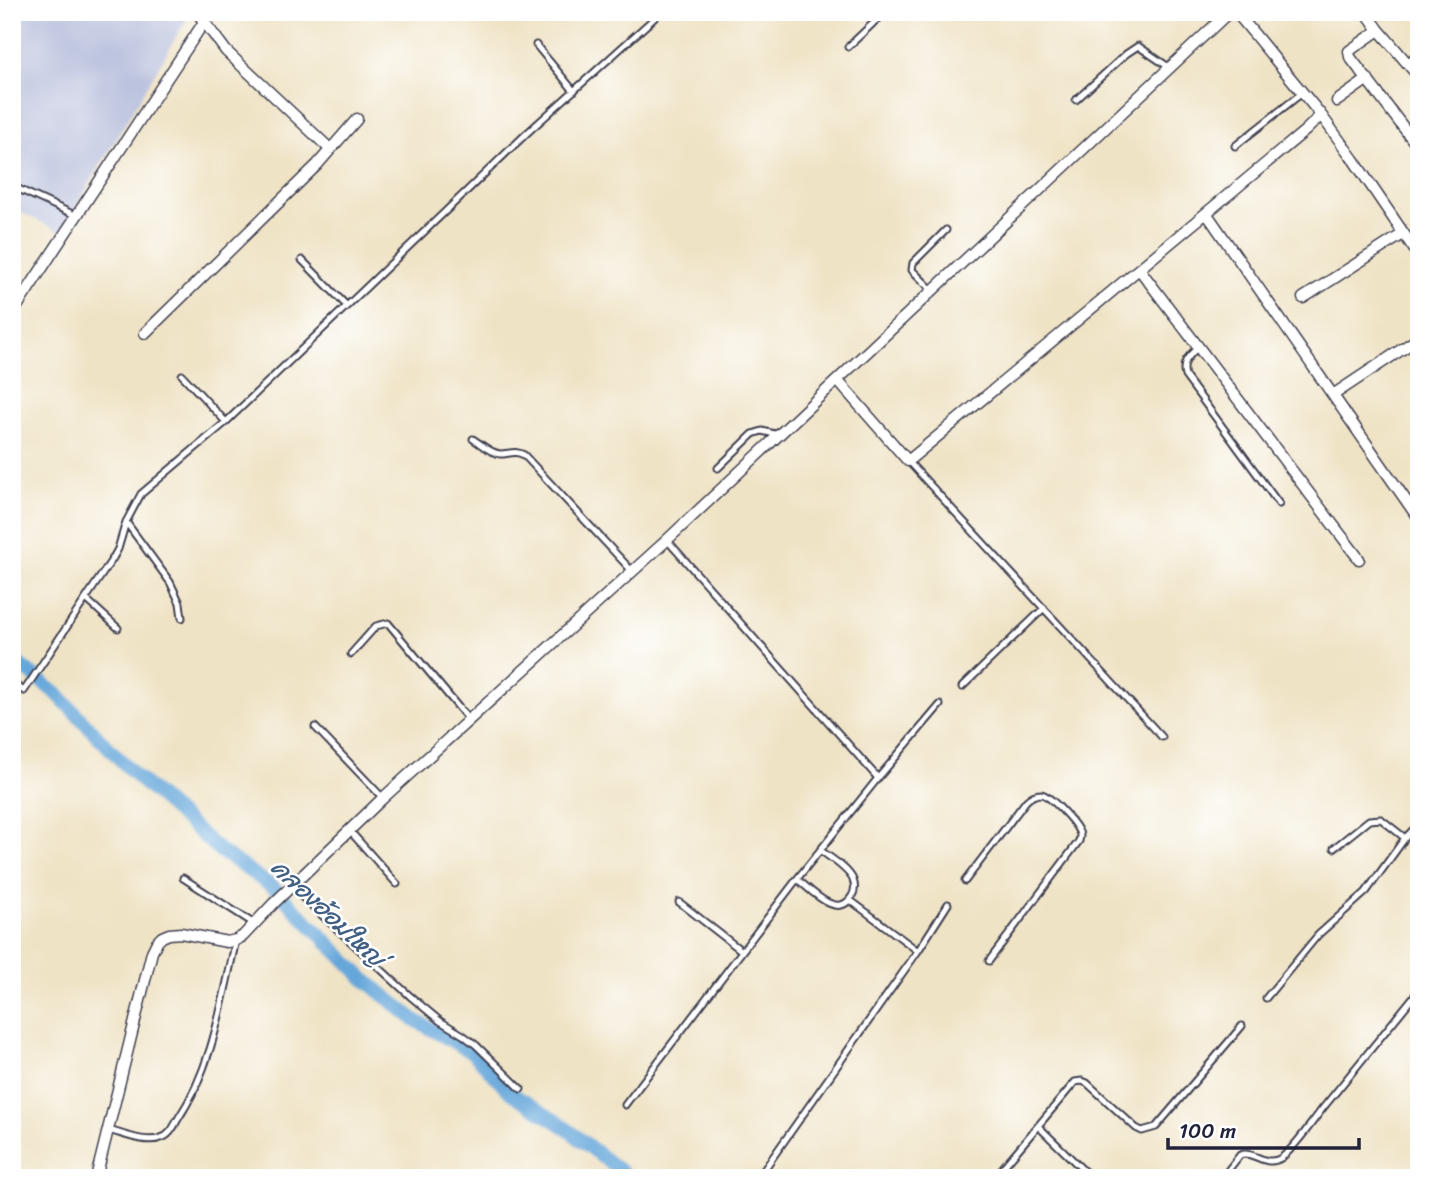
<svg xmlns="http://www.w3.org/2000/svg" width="1431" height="1190" font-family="Sriracha,'Playpen Sans Thai',sans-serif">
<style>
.industrial{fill:#bcc3de}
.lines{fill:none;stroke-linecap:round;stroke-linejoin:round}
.canal{stroke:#66a7da;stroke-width:14}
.lane-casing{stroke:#413f50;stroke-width:9}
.street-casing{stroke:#413f50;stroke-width:13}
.lane{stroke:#fff;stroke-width:5}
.street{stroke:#fff;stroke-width:10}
.labels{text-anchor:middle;stroke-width:5;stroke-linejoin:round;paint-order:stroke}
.water-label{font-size:24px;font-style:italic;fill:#415e83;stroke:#fff}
</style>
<rect width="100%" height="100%" fill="#fff"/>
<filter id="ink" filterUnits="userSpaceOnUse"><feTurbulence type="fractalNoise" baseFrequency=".0143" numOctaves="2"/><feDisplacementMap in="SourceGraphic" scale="14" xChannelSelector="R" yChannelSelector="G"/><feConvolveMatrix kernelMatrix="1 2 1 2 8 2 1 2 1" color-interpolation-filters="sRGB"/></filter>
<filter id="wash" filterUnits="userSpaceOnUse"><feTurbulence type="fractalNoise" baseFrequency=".00686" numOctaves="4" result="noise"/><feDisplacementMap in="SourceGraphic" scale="28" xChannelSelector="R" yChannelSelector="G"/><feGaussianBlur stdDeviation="1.57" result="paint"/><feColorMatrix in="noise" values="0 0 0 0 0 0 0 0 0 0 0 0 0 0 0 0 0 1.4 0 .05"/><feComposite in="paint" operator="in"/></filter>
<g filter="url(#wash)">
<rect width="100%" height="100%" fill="#efe3c5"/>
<path class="industrial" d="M12,12H191L61,232L12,208Z"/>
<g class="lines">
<path class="canal" d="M12,659L57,694L137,777L220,851L274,888L363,978L415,1020L473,1053L511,1093L562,1125L629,1178"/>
</g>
</g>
<g filter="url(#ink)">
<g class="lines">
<defs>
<path id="lane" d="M536,45L574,91
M848,47L885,12
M1407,62L1419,52
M1076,100L1126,54L1138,46L1170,68
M1235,146L1302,93
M12,186L77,216
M302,260L347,306
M932,290L912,270L913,263L946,230
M1198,347C1189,356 1181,362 1185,376L1279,504
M182,375L226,422
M473,439C481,444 490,453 500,454C509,454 515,450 524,455L632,571
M908,461L1162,737
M718,468L753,434L762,431L779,435
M126,522L170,582L180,603L182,618
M86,599L118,628
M351,654L376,626L388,623L469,720
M12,683L24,691L113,558L118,549L126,522L141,494L226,422L527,133L661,12
M962,687L1044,608
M315,727L383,798
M878,778L940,705
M349,830L397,884
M1334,848L1369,820L1381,819L1405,838
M183,878L253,923
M797,879C810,889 838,921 852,896C855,891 855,885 853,880C849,869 829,857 820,850
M965,881L1026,801C1030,797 1035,794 1041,794C1050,795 1074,822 1078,830C1081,835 1080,836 1079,841L989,961
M291,887L410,996L440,1021L463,1035L476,1045L521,1089
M679,902L742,951
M918,951L948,904
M1266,998L1318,935L1366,892L1405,838L1419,824
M625,1105L797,879L878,778L667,540
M1038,1126L1086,1173
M108,1130C124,1134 146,1144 161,1138C170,1136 174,1126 178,1119C213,1066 222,1001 236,940
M761,1174L918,951L850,900
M994,1178L1075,1082L1082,1081L1087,1083L1136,1128L1142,1131L1156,1127L1242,1026
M1222,1178L1240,1155C1254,1150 1265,1168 1281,1158C1293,1150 1313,1121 1323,1108C1355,1069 1387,1029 1419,990"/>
<path id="street" d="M197,12L226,51L330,149
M1236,12L1321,115L1353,159L1419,256
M1366,12L1379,30L1419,77
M1379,30L1349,51L1350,57L1419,148
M1337,101L1368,79
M1207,214L1414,512
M1140,270L1359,559
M1303,298L1403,234
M12,314L204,22
M145,333L317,165L357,119
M838,381L908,461L1306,130L1321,115
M1333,395L1419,338
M96,1178L152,952L157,942L162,937L169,934L181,933L227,942L236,940L243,936L274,903L383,798L667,540L1229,12"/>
</defs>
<use href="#lane" class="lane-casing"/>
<use href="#street" class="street-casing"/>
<use href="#lane" class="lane"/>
<use href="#street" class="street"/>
</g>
</g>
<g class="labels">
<g class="water-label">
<text transform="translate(328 913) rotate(43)" y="8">คลองอ้อมใหญ่</text>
</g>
</g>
<rect width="1431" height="1190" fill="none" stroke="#fff" stroke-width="42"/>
<path d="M1168 1138v10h191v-10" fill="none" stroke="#22223b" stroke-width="3.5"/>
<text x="1179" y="1138" font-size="21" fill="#22223b" stroke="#ffffff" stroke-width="5" paint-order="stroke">100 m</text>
</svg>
